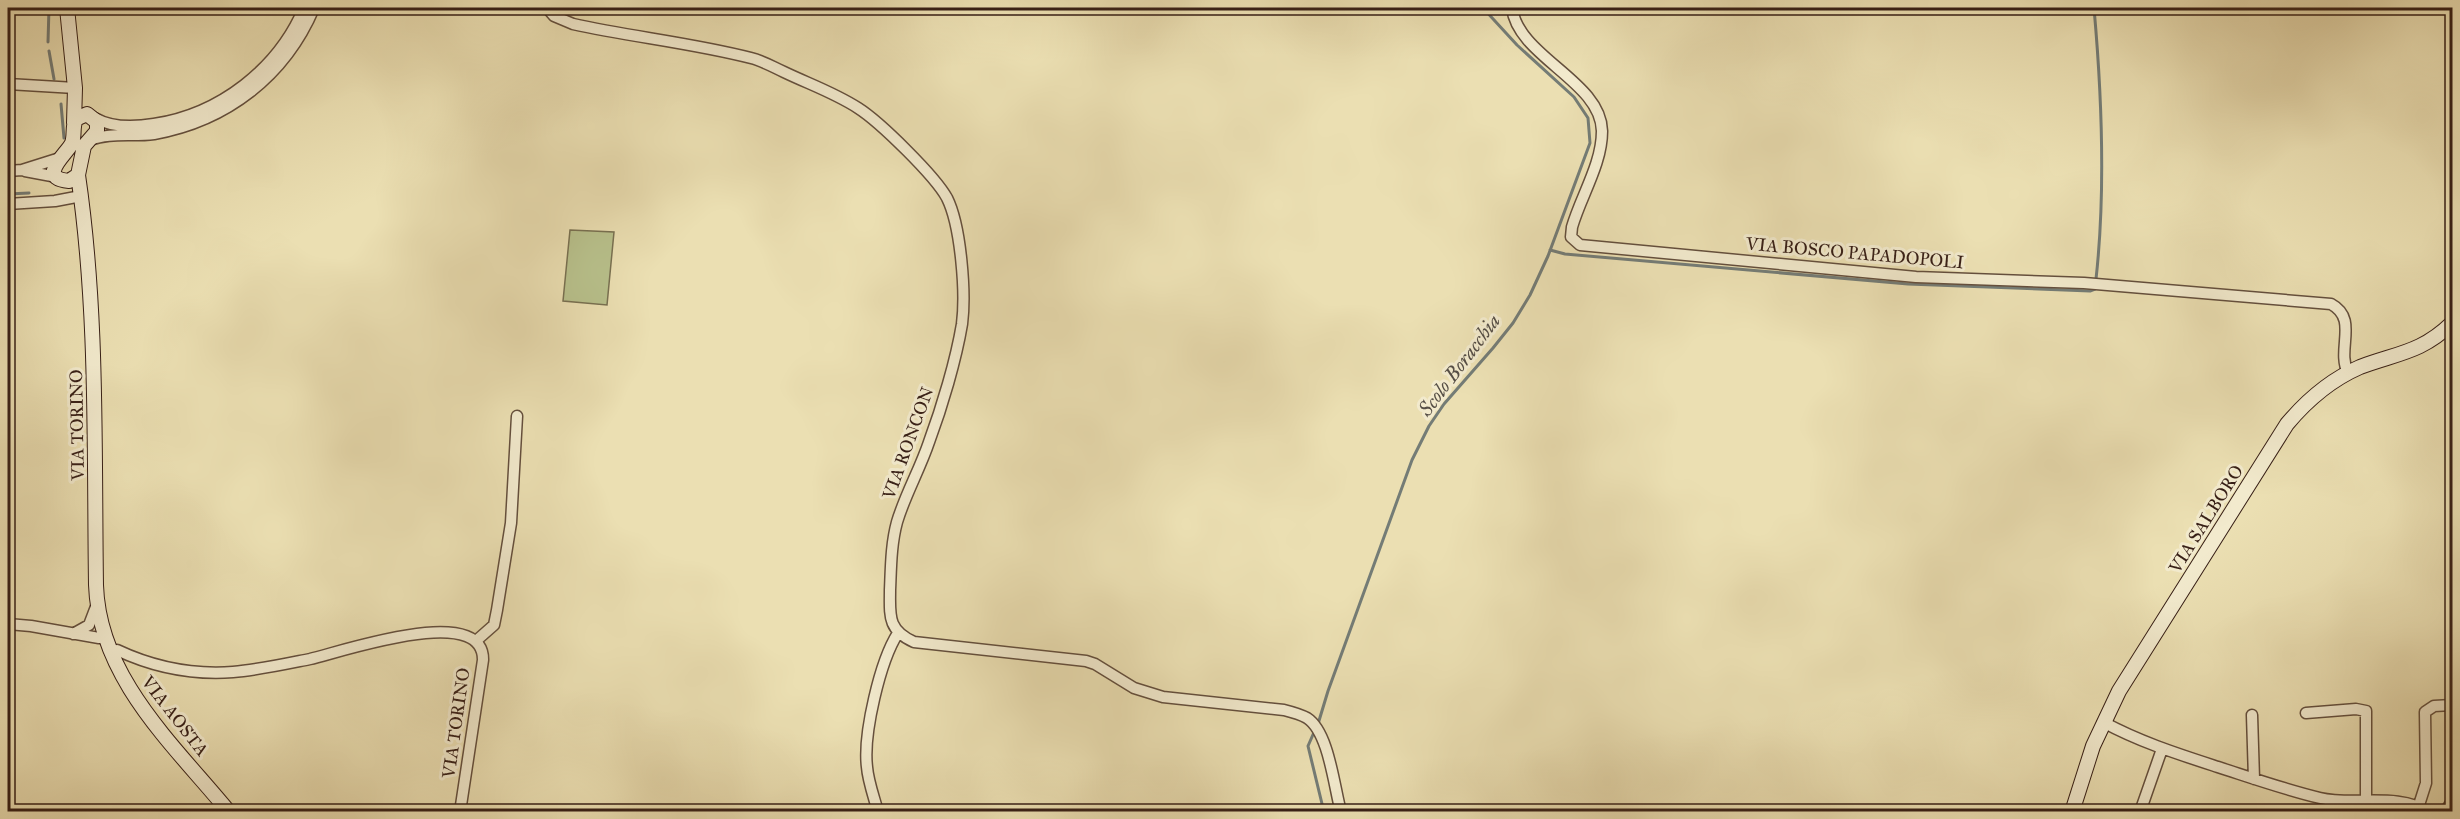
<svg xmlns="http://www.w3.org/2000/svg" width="2460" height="819" font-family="'IM FELL Great Primer',serif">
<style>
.pitch{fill:#b8c18c;stroke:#787051;stroke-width:1.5}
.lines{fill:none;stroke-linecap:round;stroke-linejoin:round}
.stream{stroke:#747c76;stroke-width:3}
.street-casing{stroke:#644f3d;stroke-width:13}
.secondary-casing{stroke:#371f16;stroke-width:16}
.street{stroke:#f2eacd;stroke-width:10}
.secondary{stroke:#f2eacd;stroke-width:14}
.labels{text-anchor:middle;stroke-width:6;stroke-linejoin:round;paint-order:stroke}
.street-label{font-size:18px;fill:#371f16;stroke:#f2eacd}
.water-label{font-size:20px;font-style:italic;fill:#554e46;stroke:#f2eacd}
</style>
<rect width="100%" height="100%" fill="#ebdfb2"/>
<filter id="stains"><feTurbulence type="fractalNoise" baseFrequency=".00333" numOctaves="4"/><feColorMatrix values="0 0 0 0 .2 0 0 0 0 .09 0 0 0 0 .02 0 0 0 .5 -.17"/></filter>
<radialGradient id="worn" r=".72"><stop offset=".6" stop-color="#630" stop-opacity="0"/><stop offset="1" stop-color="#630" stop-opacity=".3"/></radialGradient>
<path class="pitch" d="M570,230L614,232L607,305L563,301Z"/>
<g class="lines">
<path class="stream" d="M2094,8C2102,97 2106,189 2096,279
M48,42L49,8
M49,51L54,79
M61,104L64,138
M8,194L29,193
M1550,250L1565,254L1908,284L2090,291L2095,289
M1318,724L1328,691L1412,460L1429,426L1444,404L1493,348L1513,323L1530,295L1548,256L1590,143L1588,118L1574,97L1517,45L1483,8
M1315,730L1308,746L1324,812"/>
<defs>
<path id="street" d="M547,8L554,16L573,24C632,37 693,43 751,58C763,61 773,67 784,72C809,84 835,93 858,108C880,122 935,176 947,198C961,226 966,293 962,324C956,360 942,407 929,442C920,469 905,495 897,522C891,544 891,567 890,590C890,615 887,630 914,642L1086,661L1095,664L1134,688L1163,697L1284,710C1292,712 1300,714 1307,718C1329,732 1334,787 1341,812
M1512,8C1518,57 1601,81 1602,131C1602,164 1581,196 1572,227L1571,237L1580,245L1916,277L2084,283L2331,304C2359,319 2336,349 2348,373
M8,84L75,88
M95,118C112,128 135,127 154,124C220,114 278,69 304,8
M90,140C110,132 133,137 154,134C227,121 285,76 314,8
M8,171L22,170L60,158
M25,171L57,177
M8,204L55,201L76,197
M8,624L31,626L99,638L105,637
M73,634L89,625L97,604
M477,640L494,625L497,610L511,523L517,416
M110,652L117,650C153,667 192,675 233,672C258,670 285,664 310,659C341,652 484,602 483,660L460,812
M2306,713L2356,709L2366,711V802
M2252,715L2254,779
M2103,722C2140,742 2178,754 2218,767C2252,778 2286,790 2320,798C2353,806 2399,792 2428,812
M2419,805L2426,783L2425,712L2434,706L2452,705
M878,812C874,797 868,781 867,767C863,734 880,661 898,633
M2140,812L2162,749
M2445,812L2452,801"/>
<path id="secondary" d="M67,8L75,88L74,123
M87,114L97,122V131L84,146L78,175L69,181C35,178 68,153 72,143C75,135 72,127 76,119Z
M78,175C98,311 94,448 96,585C99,678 174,745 229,812
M2072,812L2093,746L2119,691L2287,424C2308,399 2330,380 2360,367C2397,353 2421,353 2452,323"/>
</defs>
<use href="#street" class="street-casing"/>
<use href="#secondary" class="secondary-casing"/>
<use href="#street" class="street"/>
<use href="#secondary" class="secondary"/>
</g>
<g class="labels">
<g class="street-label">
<text transform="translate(1855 253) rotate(5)" y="6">VIA BOSCO PAPADOPOLI</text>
<text transform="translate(77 425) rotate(-91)" y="6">VIA TORINO</text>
<text transform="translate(908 443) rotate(-70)" y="6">VIA RONCON</text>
<text transform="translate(2206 519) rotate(-58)" y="6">VIA SALBORO</text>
<text transform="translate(175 716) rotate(52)" y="6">VIA AOSTA</text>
<text transform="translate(456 723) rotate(-82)" y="6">VIA TORINO</text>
</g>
<g class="water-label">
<text transform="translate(1459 365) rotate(-53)" y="7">Scolo Boracchia</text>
</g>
</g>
<rect width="2460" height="819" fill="none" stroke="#ebdfb2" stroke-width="30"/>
<rect x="9" y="9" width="2442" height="801" fill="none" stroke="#371f16" stroke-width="3"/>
<rect x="15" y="15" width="2430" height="789" fill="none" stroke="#371f16" stroke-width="1.5"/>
<rect width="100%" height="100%" filter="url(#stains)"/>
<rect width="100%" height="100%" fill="url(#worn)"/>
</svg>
